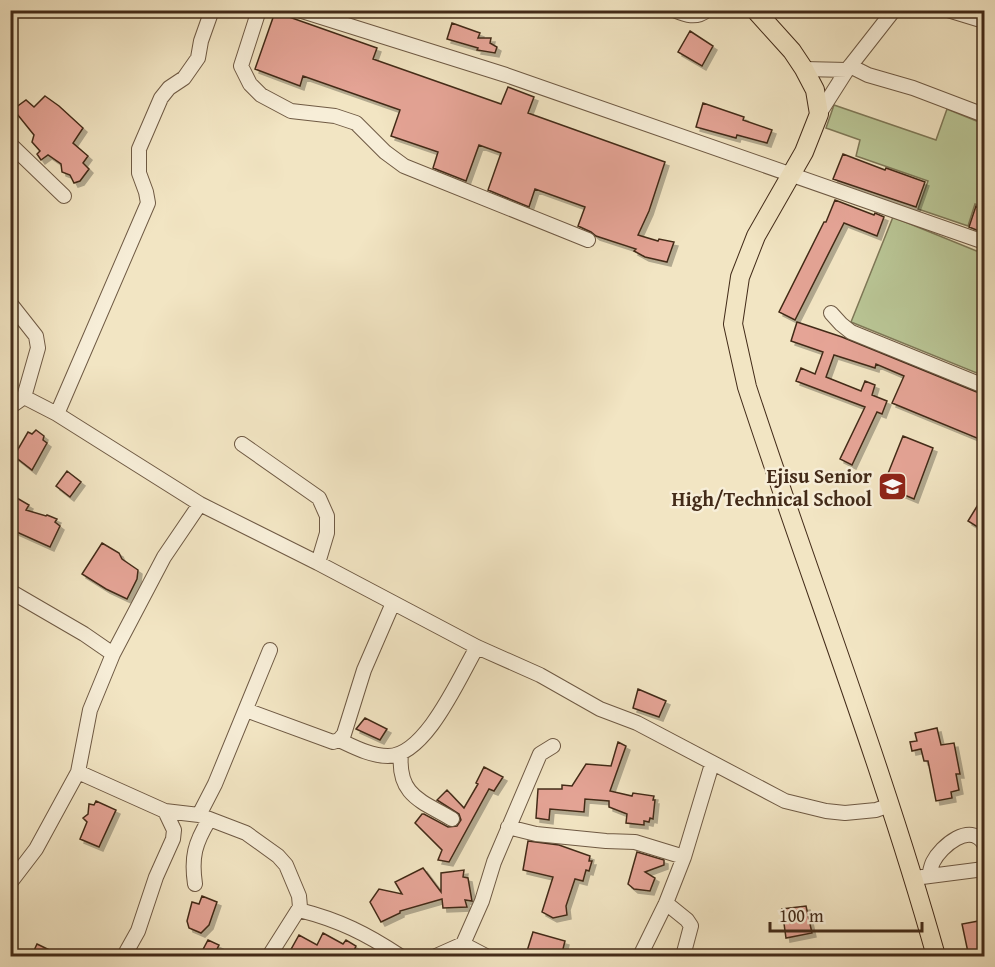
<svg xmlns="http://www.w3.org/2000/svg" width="995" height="967" font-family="'Gentium Book Plus',serif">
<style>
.green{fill:#b9c595;stroke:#7e7857;stroke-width:1.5}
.building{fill:#e5a496;stroke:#432b19;stroke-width:1.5;filter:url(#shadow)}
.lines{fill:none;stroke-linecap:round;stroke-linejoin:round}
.minor-casing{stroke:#6f5a44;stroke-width:16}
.major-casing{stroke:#432b19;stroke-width:20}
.minor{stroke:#f7eed8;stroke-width:14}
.major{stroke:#f2e5c3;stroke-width:18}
.labels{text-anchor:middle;stroke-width:5;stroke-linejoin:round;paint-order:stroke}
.poi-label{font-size:20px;font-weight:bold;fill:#432b19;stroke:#f7eed8;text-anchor:end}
</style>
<defs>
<filter id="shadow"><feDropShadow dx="4" dy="4" stdDeviation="0" flood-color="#0004"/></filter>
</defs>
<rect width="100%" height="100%" fill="#f2e5c3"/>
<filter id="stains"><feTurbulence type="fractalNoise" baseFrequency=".00333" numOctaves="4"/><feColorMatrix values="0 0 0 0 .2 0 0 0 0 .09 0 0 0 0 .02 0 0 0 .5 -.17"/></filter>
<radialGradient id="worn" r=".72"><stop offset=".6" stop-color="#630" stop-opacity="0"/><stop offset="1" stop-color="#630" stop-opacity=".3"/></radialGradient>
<path class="green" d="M834,105L936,140L947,109L984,124V207L975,204L968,226L918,209L928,181L856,156L860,140L826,128Z
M893,217L984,254V376L851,322Z"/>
<path class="building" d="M275,12L377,48L373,59L501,104L508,87L534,97L528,113L665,162L649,211L638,235L658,241L659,239L674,242L667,262L645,257L634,251L636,249L596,236L591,232L578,226L585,207L535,189L529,207L488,190L501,153L479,145L466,181L433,168L438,152L391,136L400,110L303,76L300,86L255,69Z
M452,23L480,33L478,38H491L490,43L497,47L495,53L477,50L478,48L447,39Z
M690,31L713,46L702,66L678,52Z
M45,96L59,106L83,128L73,143L88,156L83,163L89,169L80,181L74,183L70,175L62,172L61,164L48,155L41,160L37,154L40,151L32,142L34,135L17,114L15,108L26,100L34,107Z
M703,103L744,117L743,120L772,130L767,143L737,135L736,138L696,127Z
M843,154L885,170L886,168L925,182L916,207L833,179Z
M835,200L874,215L875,213L884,217L877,236L844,223L795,320L779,312L824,222H826Z
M976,206L984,209V233L969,227Z
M797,322L842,337L984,395V441L892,403L904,376L876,364L875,368L834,355L826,377L861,391L865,381L875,385L872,395L887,401L882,414L877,412L852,465L840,459L865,407L796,381L801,368L815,374L823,352L791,341Z
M36,430L44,436L43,440L47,443L32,470L14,456L28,432L32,434Z
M903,436L933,448L914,499L883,486Z
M67,471L81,482L70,497L56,486Z
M10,494L29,505L26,510L46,516L47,515L57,519L55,522L60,526L50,547L10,529Z
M979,503L984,506V531L968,521Z
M102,543L119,553L122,559L138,570L137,579L127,599L106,589L82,574Z
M638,689L666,701L659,717L633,708Z
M365,718L387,729L380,740L356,729Z
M937,728L941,745L954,743L960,774H956L959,790L951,792L952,798L936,801L928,761H924L921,749L912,751L910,742L917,741L915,733Z
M618,742L626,746L610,791L632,796L633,793L654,796L653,800H655L653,819L650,818L649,822L644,821V825L626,823L627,814L609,807V801L585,799L584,812L550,809L549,820L536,818L538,789H562V785L572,786L586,764L611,766Z
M484,767L503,777L494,791L489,789L449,862L438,860L442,850L415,823L422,814H424L448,827L457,826L461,820L459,814L437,800L447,790L464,808L478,784L476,783Z
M96,801L116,810L99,847L80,839L87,822L83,818L88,814L89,804L94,805Z
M528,841L559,845L590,856L589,861H592L589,871L586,870L583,881L575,879L566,906L567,915L553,918L542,912L553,877L523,870Z
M637,852L664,860V865L645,872L655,878L650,891L634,889L628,884Z
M423,868L441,892V873L464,870L463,877L468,878L472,901L465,900L467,907L443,908L442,899L400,911V913L381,922L370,902L379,889L402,894L395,882Z
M202,896L217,902L209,925L201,933L189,928L187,921L192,902L199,904Z
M806,906L812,933L786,938L782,909Z
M984,920V957H969L962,924Z
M533,932L565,941L561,957H541L527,951Z
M323,933L343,944L346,940L356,946L351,957H290L291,954L289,953L299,935L317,945Z
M208,940L219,945L213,957H199Z
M37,944L64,957H31Z"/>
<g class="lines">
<defs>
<path id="minor" d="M259,10L241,66L250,84L261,95L291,111L335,116L356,123L385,152L404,166L588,240
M299,10L506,75L984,242
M674,10C686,15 696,19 707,10
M948,10L984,21
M850,66L868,75L913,88L984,115
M804,69L847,70
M819,114L847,70L894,10
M10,144L64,196
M10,303L36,336L38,348L24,397L10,407
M831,313L841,324L851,332L984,386
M24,397L57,414L200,504L318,563L477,647L540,675L600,709L637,723L785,801L826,811L845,813L876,810L890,805
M57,414L148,203L146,192L139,173V149L161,98L169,88L184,78L198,58L201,41L212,10
M242,444L319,498L327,516V533L318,563
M10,591L84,634L113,654
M246,710L333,742L339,740L344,734L364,670L393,603
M339,740C354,747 371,756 388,756C426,756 460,676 477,647
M401,753C397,796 422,801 452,819
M78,772L165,811L199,815L246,833L278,856L286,865L299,896L300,907L269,956
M199,815L215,784L270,650
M508,827L536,834L606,841L635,842L684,857
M929,876C930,872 931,866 933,862C941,846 971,821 984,844
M922,877L984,869
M10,883L36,849L78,772L90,710L113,654L164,557L200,504
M195,884C191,857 195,843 209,820
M666,903L687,920L691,926L683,956
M299,910C339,920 367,934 400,956
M463,944L486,956
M124,956L138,931L156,877L173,839L174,830L165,811
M436,956L463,944L482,901L494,862L540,754L553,746
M640,956L666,903L684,857L712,764"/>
<path id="major" d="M755,10L792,51L804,69L815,90L819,114L804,152L756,236L740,277L733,324L747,387C809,577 882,764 936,956"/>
</defs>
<use href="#minor" class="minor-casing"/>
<use href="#major" class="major-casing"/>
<use href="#minor" class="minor"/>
<use href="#major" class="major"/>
</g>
<defs>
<symbol id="school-square" viewBox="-11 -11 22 22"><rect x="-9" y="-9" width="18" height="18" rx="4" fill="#8f2418" stroke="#f7eed8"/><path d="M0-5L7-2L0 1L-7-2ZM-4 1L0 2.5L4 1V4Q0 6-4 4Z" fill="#fff"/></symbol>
</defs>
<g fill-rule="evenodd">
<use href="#school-square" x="876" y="470" width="33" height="33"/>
</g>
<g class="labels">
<g class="poi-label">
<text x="872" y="483">Ejisu Senior<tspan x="872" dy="23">High/Technical School</tspan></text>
</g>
</g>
<rect width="995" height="967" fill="none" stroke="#f2e5c3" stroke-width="36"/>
<rect x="12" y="12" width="971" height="943" fill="none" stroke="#432b19" stroke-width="3"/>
<rect x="18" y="18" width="959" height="931" fill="none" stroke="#432b19" stroke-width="1.5"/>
<path d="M770 922v9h152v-9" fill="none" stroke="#432b19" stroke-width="3"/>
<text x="779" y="922" font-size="18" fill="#432b19" stroke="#f7eed8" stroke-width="4.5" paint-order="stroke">100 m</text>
<rect width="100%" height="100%" filter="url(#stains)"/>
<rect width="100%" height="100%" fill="url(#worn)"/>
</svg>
